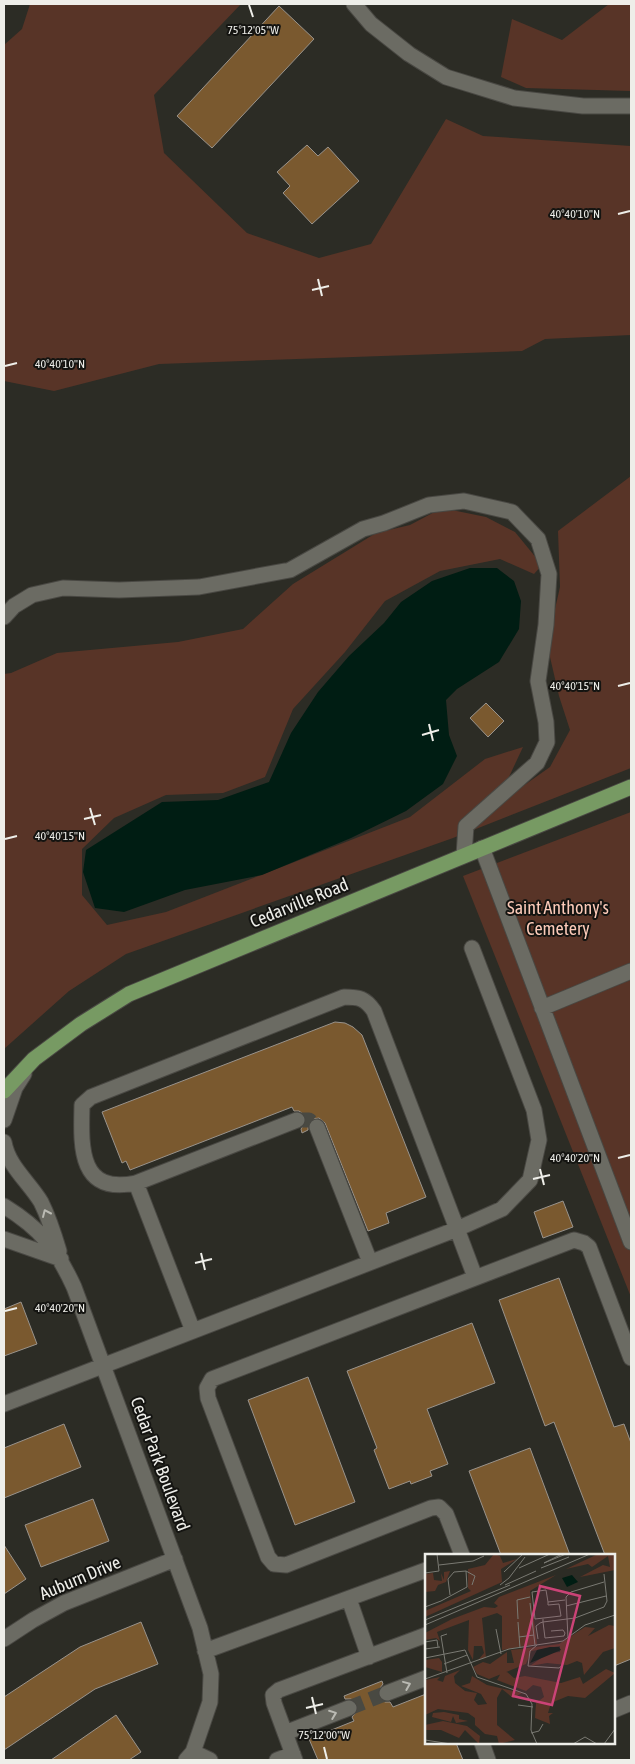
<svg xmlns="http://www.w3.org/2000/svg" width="635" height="1764" font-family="'Asap Condensed',sans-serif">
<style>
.green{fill:#583427}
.water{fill:#001d13}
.building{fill:#7a592f;stroke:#99938c}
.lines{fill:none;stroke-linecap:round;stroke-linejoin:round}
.minor-tunnel{stroke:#494942;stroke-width:15;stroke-dasharray:15 8;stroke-linecap:butt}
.minor-casing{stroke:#494843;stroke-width:17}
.major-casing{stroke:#494843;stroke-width:17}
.minor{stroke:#6b6b63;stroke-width:15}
.major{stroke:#779a63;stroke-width:15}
.oneway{stroke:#babab3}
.ticks{fill:none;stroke:#eeeee9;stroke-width:2}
.labels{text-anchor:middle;stroke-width:4;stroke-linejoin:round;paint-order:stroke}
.street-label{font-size:18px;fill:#eeeee9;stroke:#141411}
.park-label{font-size:18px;fill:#fdcbb9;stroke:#141411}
.inset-road{fill:none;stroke:#7a7a73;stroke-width:1}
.view{fill:#cb4377;fill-opacity:0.15;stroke:#cb4377;stroke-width:2.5}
.inset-edge{fill:none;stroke:#eeeee9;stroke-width:2.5}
.ticks-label{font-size:12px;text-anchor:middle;fill:#eeeee9;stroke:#141411;stroke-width:4;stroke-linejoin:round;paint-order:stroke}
</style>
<rect width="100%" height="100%" fill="#2c2c25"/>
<path class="green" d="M30,4H241L154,95L164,153L247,233L319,258L371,244L446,119L483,136L631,146V335L545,339L522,351L159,364L54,391L4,381V45L22,29Z
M609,4H631V91L526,88L501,77L512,19L562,40Z
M631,476V768L453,838L126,954L69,991L4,1049V674L11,673L57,653L178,642L243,629L293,584L376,533L410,525L442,508L486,517L515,532L542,565L534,574L500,559L440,571L385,601L345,652L293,709L265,777L223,793L166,795L114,818L82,849V895L107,925L166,912L410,817L485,759L523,747L508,779L516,791L550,767L570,730L559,696L547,644L560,587L558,531Z
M631,812V1297L463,876Z"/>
<path class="water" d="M470,568H497L514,581L521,601L519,629L499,662L457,689L446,700L449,735L457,756L443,784L406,811L351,838L262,875L185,890L124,912L95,908L83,872L86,850L162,802L218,800L269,782L291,733L318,692L349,656L384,623L401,602L432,581Z"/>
<path class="building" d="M279,6L314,39L212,148L177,116Z
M307,145L318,156L328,147L359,181L312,224L283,193L290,186L277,172Z
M486,703L504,721L488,737L470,718Z
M335,1022L345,1023L353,1027L362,1035L426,1197L386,1213L389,1223L368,1231L325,1123L319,1118L313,1119L308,1125V1130L302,1133L301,1129L306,1122V1116L299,1111H294L292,1107L130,1170L126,1161L122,1163L102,1112Z
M563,1201L573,1227L543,1238L534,1212Z
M559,1278L614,1427L624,1424L631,1443V1659L614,1666V1555H605L554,1422L545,1426L499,1300Z
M21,1302L37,1344L4,1356V1309Z
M472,1323L495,1383L427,1409L448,1464L430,1471L432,1476L411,1484L410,1481L389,1489L374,1450L377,1448L347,1371Z
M308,1377L355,1502L295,1525L248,1400Z
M64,1424L81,1467L4,1498V1448Z
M530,1448L570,1555H501L469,1471Z
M93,1499L109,1541L41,1567L25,1525Z
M4,1545L26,1579L4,1594Z
M141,1622L158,1664L95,1689L4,1750V1697L80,1647Z
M382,1681L383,1684L378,1691V1697L385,1702H390L393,1707L426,1694V1743H456L463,1760H318L309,1739L354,1721L352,1717L358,1710V1704L351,1699H345L344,1696Z
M116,1715L141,1752L129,1760H51Z"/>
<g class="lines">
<path class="minor-tunnel" d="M297,1120H309L317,1127
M349,1708L387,1693"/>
<defs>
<path id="minor" d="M354,4L371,24L409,54L446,77L514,98L583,106H631
M4,617L14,606L32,595L63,588L119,590L199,587L290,570L363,529L384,523L429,505L464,501L512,512L538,539L549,574L546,625L538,681L546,722L547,742L537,763L466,826L464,855
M482,848L631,1242
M542,1008L631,971
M4,1120L15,1088L24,1074
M297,1120L136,1183C78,1195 81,1146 82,1105L91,1097L344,997C359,997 365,998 374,1011L457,1229L502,1209L530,1180L539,1140L534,1110L472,948
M317,1127L370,1262
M4,1142C8,1166 29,1182 41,1202C49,1218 54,1234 59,1251
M136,1183L193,1331
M4,1206C41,1229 56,1248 74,1287L200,1628L211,1674L210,1702L193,1752L186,1760
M4,1239L61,1259
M4,1404L457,1229L475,1277
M462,1555L446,1514L439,1507L431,1508L286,1565L274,1564L268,1557L208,1398L207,1388L212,1379L574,1240L584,1243L589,1247L631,1358
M349,1599L369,1657
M4,1639L33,1620L64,1603L175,1559
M205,1651L426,1570
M387,1693L426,1678
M614,1710L631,1703
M285,1733L349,1708
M482,1743L488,1760
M193,1752L210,1760
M277,1760L293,1754
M295,1760L274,1703L273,1695L279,1690L426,1635"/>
<path id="major" d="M4,1091L34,1059L81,1024L129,994L631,787"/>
</defs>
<use href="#minor" class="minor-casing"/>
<use href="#major" class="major-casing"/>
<use href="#minor" class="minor"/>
<use href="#major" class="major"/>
</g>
<defs><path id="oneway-chevron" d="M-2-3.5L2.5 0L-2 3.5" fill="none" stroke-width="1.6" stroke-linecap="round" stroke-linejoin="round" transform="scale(1.25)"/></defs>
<g class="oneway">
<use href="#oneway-chevron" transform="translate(46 1213) rotate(-114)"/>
<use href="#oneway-chevron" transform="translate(407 1685) rotate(-22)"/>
<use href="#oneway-chevron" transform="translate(333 1714) rotate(-21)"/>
</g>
<path class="ticks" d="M249,5L253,17M618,214L630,211M318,279L322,296M312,290L329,286M5,366L17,363M618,686L630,683M429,724L433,741M422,735L439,730M90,808L95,825M84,819L101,815M5,839L17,836M618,1158L630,1155M540,1169L544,1185M533,1179L550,1175M201,1253L205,1270M195,1263L212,1259M5,1311L17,1308M312,1697L316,1714M306,1708L323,1704M324,1747L327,1759"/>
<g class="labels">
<g class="street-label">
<text transform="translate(299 903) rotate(-22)" y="6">Cedarville Road</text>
<text transform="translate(160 1464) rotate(70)" y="6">Cedar Park Boulevard</text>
<text transform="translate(80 1578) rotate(-23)" y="6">Auburn Drive</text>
</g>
<g class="park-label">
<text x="558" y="914">Saint Anthony's<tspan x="558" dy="21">Cemetery</tspan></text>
</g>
</g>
<g transform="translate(425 1554)">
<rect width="190" height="190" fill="#2c2c25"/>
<path d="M69,0L75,2L78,9L92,5L76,15L77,28L0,63V57L46,37L43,34V15L60,11ZM173,0H190V16L155,23L178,11L185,13L183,2L167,13L163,10L141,15ZM25,17L21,28L13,31L10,37L0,38V20L8,19L9,26L17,27L16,19L19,26V18ZM131,21L105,37L112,90L77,96V62L72,59L57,64L61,104L54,105L59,99L57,92H49L48,106L43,96L44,66L12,78L15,87L11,84L0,86V79L27,65L59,53L70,54L73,52L69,49L74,43ZM184,71L190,72V94L178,98L159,121L157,109L152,107L142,111L122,109L105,112L123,99L135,98V92L106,97L101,110L64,125L52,120L48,113L58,108L65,110L82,98V109H89L86,96L134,90L160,73L170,74L163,82ZM14,104L17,108V118L0,113V106ZM181,115L190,119L160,144L143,142L126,149L123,159H128L124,162L125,170L110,164L111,149L119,143L116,133L108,131L101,137L72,126L76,119L82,118L89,124L100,122L136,129L155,123L158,130ZM35,116L29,122L30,129L40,137L52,139L49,146L53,151L62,150L56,140L36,132L45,129L47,122L62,131L97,139L88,144L77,135L72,144V171L90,186L74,190L72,182L60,180L50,171V164L43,159L13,155L0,161V126L15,123L12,126L18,128L20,122ZM19,158L34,161V165L43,167L31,169L28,162L26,168L7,163L8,159ZM18,167L42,172L55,182L54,190L40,176L34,184L16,176H0V171Z" fill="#583427"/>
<path d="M147,21L153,28L142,33L137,24ZM125,93H134L136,96L105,109L112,96Z" fill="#001d13"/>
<path class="inset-road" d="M137,0L119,9L141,0M14,11L48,7L59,2M94,14L125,0M116,14L144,3M41,17L50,22L47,31M79,18L98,0M0,19L14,17L12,0M75,31L84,24L100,3M80,31L111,17M123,48V51L134,50L136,62L110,65L107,38L121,36L123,48L140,46M105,49L110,91M141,52L181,42M0,53L16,47L42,33L41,17L29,18L23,25L25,41M93,65L92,46L105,43M118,65V68L150,64L179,53L182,47L179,20M0,66L85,31M93,68L95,94M0,71L165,0M71,75L76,100M22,80L16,82L22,119M94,83L109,81M143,84L141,43L146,38L179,28M113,85L111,72L115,69L118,68L120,84L139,82L140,79L138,76L126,77M0,88L12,86L13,93M112,91L105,97L103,112L134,114L138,111M0,95L15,93M0,104L40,96L52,123L101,140L107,150L106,176L112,190M19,110L42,101M0,125L84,95L138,87L160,71L190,61M93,151L108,153M106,179L114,177L118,170M0,186L26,190M148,190L160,183L172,190M179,190L190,175"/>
<path class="view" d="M115,32L155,42L127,151L88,142Z"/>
<rect width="190" height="190" class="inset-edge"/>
</g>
<g class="ticks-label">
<text x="253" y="34">75°12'05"W</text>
<text x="575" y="218">40°40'10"N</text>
<text x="60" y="368">40°40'10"N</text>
<text x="575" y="690">40°40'15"N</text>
<text x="60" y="840">40°40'15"N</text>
<text x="575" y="1162">40°40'20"N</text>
<text x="60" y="1312">40°40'20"N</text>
<text x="324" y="1739">75°12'00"W</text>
</g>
<rect width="635" height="1764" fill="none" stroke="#eeeee9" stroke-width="10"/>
</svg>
